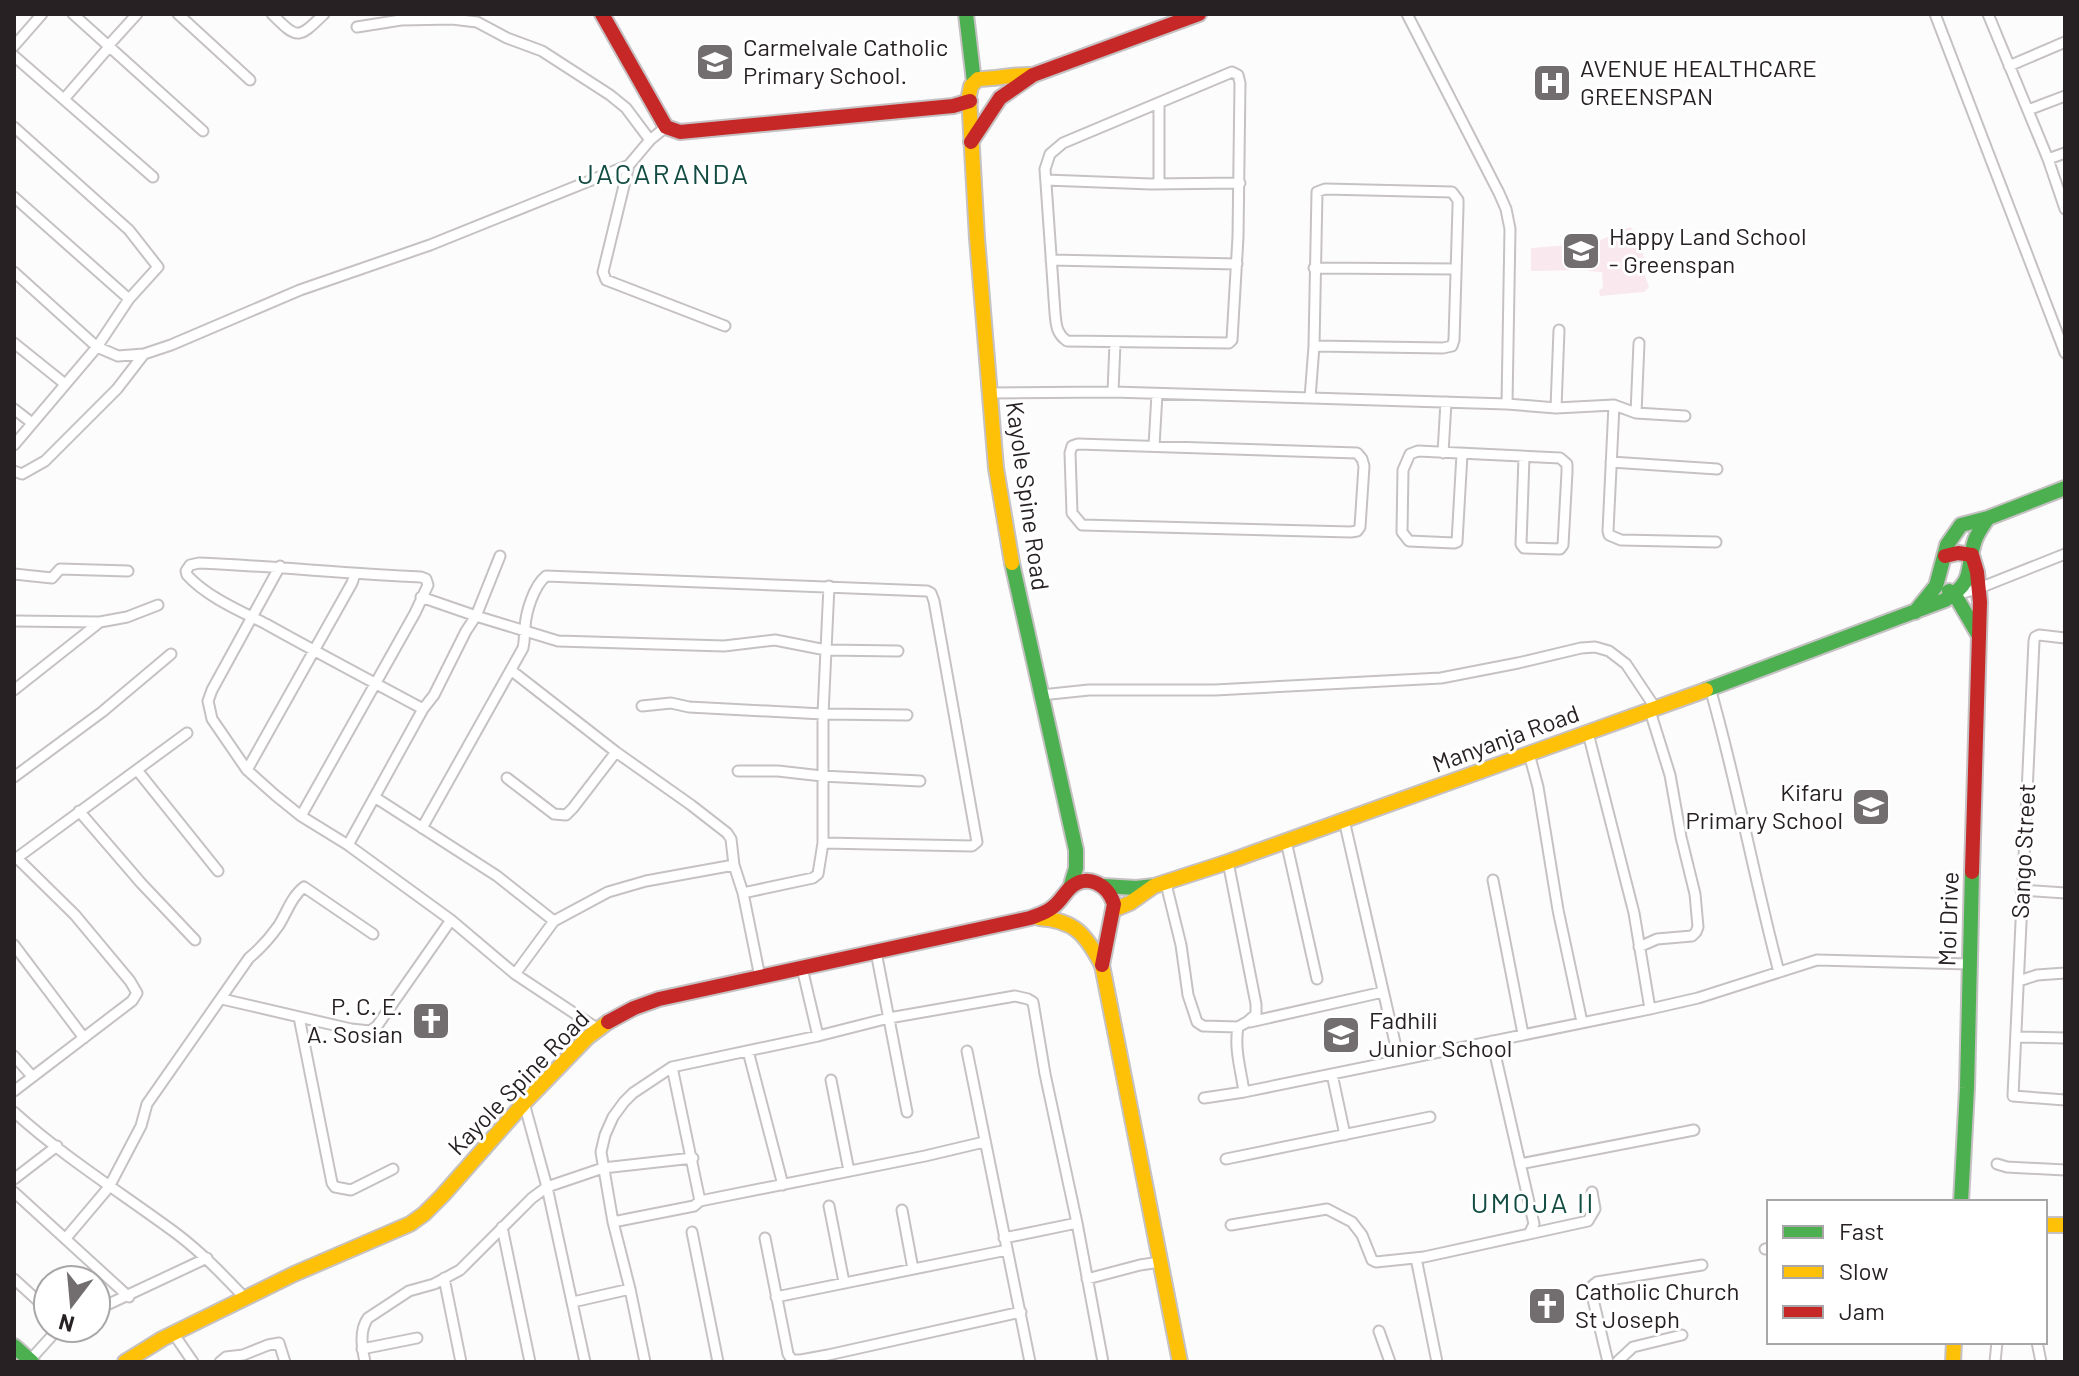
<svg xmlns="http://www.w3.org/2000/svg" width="2079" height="1376" font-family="Barlow,sans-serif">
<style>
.green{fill:#f9e8ee}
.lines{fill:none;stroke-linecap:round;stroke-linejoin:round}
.street-casing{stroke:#c6c2c3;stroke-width:13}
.fast-casing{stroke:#c6c2c3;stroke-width:18}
.slow-casing{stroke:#c6c2c3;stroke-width:18}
.jam-casing{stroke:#c6c2c3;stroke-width:18}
.street{stroke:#fff;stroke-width:9}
.fast{stroke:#4caf50;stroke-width:14}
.slow{stroke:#ffc107;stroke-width:14}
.jam{stroke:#c62828;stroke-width:14}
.labels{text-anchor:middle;stroke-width:6;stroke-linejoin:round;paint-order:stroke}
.poi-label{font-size:24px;fill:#272123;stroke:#fff;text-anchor:start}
.street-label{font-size:24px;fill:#272123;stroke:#fff}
.quarter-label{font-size:28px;letter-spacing:2px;fill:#134c42;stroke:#fff}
</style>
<rect width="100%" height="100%" fill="#fdfcfc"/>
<path class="green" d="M1630,227L1634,231L1644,257L1641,264L1649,287L1644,292L1600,296L1599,290L1603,288L1602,272L1589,271L1587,270L1531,271V248L1594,243Z"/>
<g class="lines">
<defs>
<path id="street" d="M73,14L203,131
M178,14L250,80
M272,14C298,40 298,39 324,14
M1935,14L2065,353
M1988,14L2048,159L2065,209
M357,27L401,20L452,19L477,22L507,38L542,51L610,95L626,108L650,140
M14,46L42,14
M108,46L137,14
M14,56L153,177
M2009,66L2065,42
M1232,72L1238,75L1240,83L1238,237L1232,340L1229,343L1067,341C1057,334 1056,326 1055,313L1045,169L1050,154L1063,143Z
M64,99L109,47
M1159,103V184
M2028,110L2065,96
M14,127L129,230L158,267L129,299L97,347L14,445
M666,127L650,140L629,165L603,272L606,280L725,326
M2048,159L2065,153
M1046,180L1151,184L1240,183
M14,197L129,299
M1051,260L1237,264
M1314,268L1456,269
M14,272L97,347L118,356L144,354L171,345L300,290L430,245L629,165
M14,343L65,384
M1113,392L1115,343
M990,393L1113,392L1507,404L1510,229L1506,209L1499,193L1407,14
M1310,398L1314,346L1317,192L1325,189L1452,192L1458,200V207L1454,340L1452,346L1443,348L1314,346
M1507,404L1556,408L1614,405L1636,413L1685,416
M1614,405L1608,531L1609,535L1621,540L1716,542
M1556,408L1559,330
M14,409L32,423
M1636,413L1639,343
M1078,444L1357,453L1362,459L1364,466L1360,527L1357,531L1351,532L1082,525L1072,513L1070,453L1072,446Z
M1154,446L1157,394
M1443,453L1446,402
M1462,454L1457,542L1454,543L1409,541L1402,532L1403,470L1410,454L1418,451L1560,458L1567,464V472L1563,545L1560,549L1524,548L1521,544L1524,457
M1611,462L1717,469
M14,471L22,474L45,461L117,389L144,354
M280,566L212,690L208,701L212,719L247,770L275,795L301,816L348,845L451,920L515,974L598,1029
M14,574L52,578L60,569L128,571
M1956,595L1977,589L2065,554
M421,597L476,616L558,641L724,646L775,640L826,650L898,651
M14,621L100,622
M2065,638L2039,635L2035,637L2034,641L2013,1096L2065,1100
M512,671L616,752L691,805L727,833L731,839L734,865L743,893L760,977
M1710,688C1737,782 1754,878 1779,972
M14,690L100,622L127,617L158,605
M1041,695L1089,690H1215L1441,678L1518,663L1581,648L1595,647L1609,651L1626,664L1656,709
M642,706L671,703L689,707L823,714L907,715
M1588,733L1634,913L1650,1009
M1531,761L1538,787L1558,910L1582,1022
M137,770L218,871
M247,770L352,583L355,574
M738,771H778L822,776L920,781
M14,777L102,712L171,654
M507,778L554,814L566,815L573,808L616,752
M376,798L497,876L554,921
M79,811L141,883L195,940
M301,816L415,613L428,585L426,579L421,577C347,574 273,566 199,563L190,565L186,571L187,575C207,597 240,611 266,624C318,653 371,681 423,709
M1344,820L1399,1060
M422,828L523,648C525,640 524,635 525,627C526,611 534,586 546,576L927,591L931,593L934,601L977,842L972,846L823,843
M1286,841L1317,979
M348,845L423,709L434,695L466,631L476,616L500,556
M14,860L187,733
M1228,862L1256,1004V1014L1247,1022L1238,1027C1234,1049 1241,1070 1244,1092L1650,1009L1698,998L1817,960L1969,964
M1493,880L1523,1034
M1171,881L1167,888L1181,945L1188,995L1197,1022L1203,1026L1238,1027
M2021,890L2065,893
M743,893L813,878L818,874L823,843V714L829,586
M14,945L84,1038
M1639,947L1657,939L1692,936L1696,932L1698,927L1695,894L1681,837L1670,775L1650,711
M876,952L907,1112
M802,968L818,1036
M515,974L554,921L608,892L646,881L734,865
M2019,981L2037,975L2065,973
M222,999L351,1029L370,1031L377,1026L386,1013L451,920
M299,1017L332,1183L335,1187L351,1190L393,1169
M1250,1022L1383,992
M2016,1037L2065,1038
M748,1051L783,1185
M967,1051L1030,1362
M14,1056L32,1076
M1332,1074L1345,1135
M831,1080L849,1171
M14,1091L132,1001L137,993L130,981L75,915L17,858
M1204,1098L1244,1092
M14,1112C65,1158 123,1194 177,1234C202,1253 223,1275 245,1298
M1226,1159L1430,1117
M1520,1164L1694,1130
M1997,1164L2007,1167L2065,1170
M14,1179L57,1146
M14,1192L129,1297
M700,1201L925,1156L984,1142
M829,1206L844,1282
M902,1210L913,1269
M613,1222L694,1206L700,1201L672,1067
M1231,1225L1327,1209L1352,1222L1362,1235L1372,1260L1376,1262L1424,1257L1529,1234L1534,1224L1492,1041
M502,1227L530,1362
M692,1232L718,1362
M1529,1234L1588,1221L1595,1209L1592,1192
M66,1238L109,1187L141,1126L147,1104L249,958C261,948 270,938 279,925C287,912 292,896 304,887L373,934
M765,1238L788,1354L792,1360H801L828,1355L1021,1312
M1004,1238L1077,1223
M1765,1249L1769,1248
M1416,1258L1437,1362
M444,1278L461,1362
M14,1279L48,1310
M1087,1279L1140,1265L1160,1262
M776,1297L1007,1250
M573,1302L630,1289
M96,1310L207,1258
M1379,1331L1390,1362
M173,1333L193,1362
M2037,1342L2041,1362
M362,1349L417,1338
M30,1360L59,1328
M220,1362L226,1357L243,1355L268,1345L279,1343L285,1362
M365,1362C362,1348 359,1330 368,1318L409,1291L434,1284L460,1270L532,1198L547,1187L524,1103
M585,1362L547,1187L603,1168L693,1158
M645,1362L630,1289L613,1222L601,1152L605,1135L613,1117L624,1102L633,1093L672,1067L818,1036L889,1018L1015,996L1028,999L1033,1002L1045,1074L1077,1223L1103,1362
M1608,1362L1592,1295L1593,1285L1597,1282L1702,1265
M1617,1362L1633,1347L1682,1335
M1995,1362L1997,1342"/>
<path id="fast" d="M966,14L974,82
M1012,563L1076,850V868L1070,888
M1949,591L1955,595L1979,636
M1915,612L1936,586L1947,545L1961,525L1988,518L2065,488
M1706,690L1945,600C1977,580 1965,569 1975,540C1978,532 1983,525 1988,518
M1104,886L1136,888L1154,886
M1961,1202L1967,1088L1972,872
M14,1346L32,1362"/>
<path id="slow" d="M1012,563L996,468L977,238L969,96L971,86L978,79C997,79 1014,74 1033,75
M1113,910L1130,903L1154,886L1228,862L1706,690
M1039,918C1075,920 1086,935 1102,965L1180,1362
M2045,1225H2065
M125,1362L162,1339L294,1274L410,1224L424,1214L442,1196L524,1103L588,1037L608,1022
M1953,1362L1954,1342"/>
<path id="jam" d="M602,14L666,127L680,132L953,106L970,101
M971,142L1000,98L1033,75L1199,14
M1945,556L1958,553L1972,555L1977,572L1980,602L1972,872
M608,1022L634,1008L659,999L1030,918C1038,915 1046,913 1053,907C1060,902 1064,894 1070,888C1087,872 1108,885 1114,904L1102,965"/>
</defs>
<use href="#street" class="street-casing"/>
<use href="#fast" class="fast-casing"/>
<use href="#slow" class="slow-casing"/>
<use href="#jam" class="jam-casing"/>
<use href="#street" class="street"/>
<use href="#fast" class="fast"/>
<use href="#slow" class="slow"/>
<use href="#jam" class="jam"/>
</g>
<defs>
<symbol id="school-square" viewBox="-11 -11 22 22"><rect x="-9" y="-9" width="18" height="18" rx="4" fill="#726e6f" stroke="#fff"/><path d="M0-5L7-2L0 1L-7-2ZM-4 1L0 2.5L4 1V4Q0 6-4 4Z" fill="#fff"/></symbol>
<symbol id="hospital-square" viewBox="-11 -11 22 22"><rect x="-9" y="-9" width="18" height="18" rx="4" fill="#726e6f" stroke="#fff"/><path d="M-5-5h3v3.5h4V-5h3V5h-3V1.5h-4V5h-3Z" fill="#fff"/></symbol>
<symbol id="church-square" viewBox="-11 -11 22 22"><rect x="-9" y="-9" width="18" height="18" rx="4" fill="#726e6f" stroke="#fff"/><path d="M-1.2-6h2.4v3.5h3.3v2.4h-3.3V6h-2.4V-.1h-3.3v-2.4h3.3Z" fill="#fff"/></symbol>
</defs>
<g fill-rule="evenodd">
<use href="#school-square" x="693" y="40" width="44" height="44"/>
<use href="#hospital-square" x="1530" y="61" width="44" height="44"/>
<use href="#school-square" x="1559" y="229" width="44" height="44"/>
<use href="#school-square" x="1849" y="785" width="44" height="44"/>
<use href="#church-square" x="409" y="999" width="44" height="44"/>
<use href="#school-square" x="1319" y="1013" width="44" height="44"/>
<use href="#church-square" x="1525" y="1284" width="44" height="44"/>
</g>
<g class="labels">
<g class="poi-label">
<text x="743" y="56">Carmelvale Catholic<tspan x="743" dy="28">Primary School.</tspan></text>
<text x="1580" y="77">AVENUE HEALTHCARE<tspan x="1580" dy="28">GREENSPAN</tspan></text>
<text x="1609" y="245">Happy Land School<tspan x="1609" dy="28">- Greenspan</tspan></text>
<text x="1843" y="801" text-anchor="end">Kifaru<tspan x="1843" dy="28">Primary School</tspan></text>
<text x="403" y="1015" text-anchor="end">P. C. E.<tspan x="403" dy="28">A. Sosian</tspan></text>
<text x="1369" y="1029">Fadhili<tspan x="1369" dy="28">Junior School</tspan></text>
<text x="1575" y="1300">Catholic Church<tspan x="1575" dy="28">St Joseph</tspan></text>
</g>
<g class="street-label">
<text transform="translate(1027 496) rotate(82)" y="8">Kayole Spine Road</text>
<text transform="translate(1506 739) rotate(-20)" y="8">Manyanja Road</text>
<text transform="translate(2024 851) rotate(-87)" y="8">Sango Street</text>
<text transform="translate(1949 919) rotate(-88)" y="8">Moi Drive</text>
<text transform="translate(519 1083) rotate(-46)" y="8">Kayole Spine Road</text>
</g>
<g class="quarter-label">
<text x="664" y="184">JACARANDA</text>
<text x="1533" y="1213">UMOJA II</text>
</g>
</g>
<rect width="2079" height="1376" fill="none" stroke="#272123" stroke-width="32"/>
<rect x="1767" y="1200" width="280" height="144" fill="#ffffff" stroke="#a9a6a7" stroke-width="2"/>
<rect x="1783" y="1226" width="40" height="12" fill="#4caf50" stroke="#a9a6a7" stroke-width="2"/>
<text x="1839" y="1240" font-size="24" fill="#272123">Fast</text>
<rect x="1783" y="1266" width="40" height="12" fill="#ffc107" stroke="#a9a6a7" stroke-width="2"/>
<text x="1839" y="1280" font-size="24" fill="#272123">Slow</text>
<rect x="1783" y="1306" width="40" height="12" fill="#c62828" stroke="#a9a6a7" stroke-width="2"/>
<text x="1839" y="1320" font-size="24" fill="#272123">Jam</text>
<g transform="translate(72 1304) rotate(196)"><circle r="38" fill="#ffffff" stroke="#a9a6a7" stroke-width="2"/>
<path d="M0-6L14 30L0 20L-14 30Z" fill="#726e6f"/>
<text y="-12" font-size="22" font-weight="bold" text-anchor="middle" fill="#272123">N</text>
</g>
</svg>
